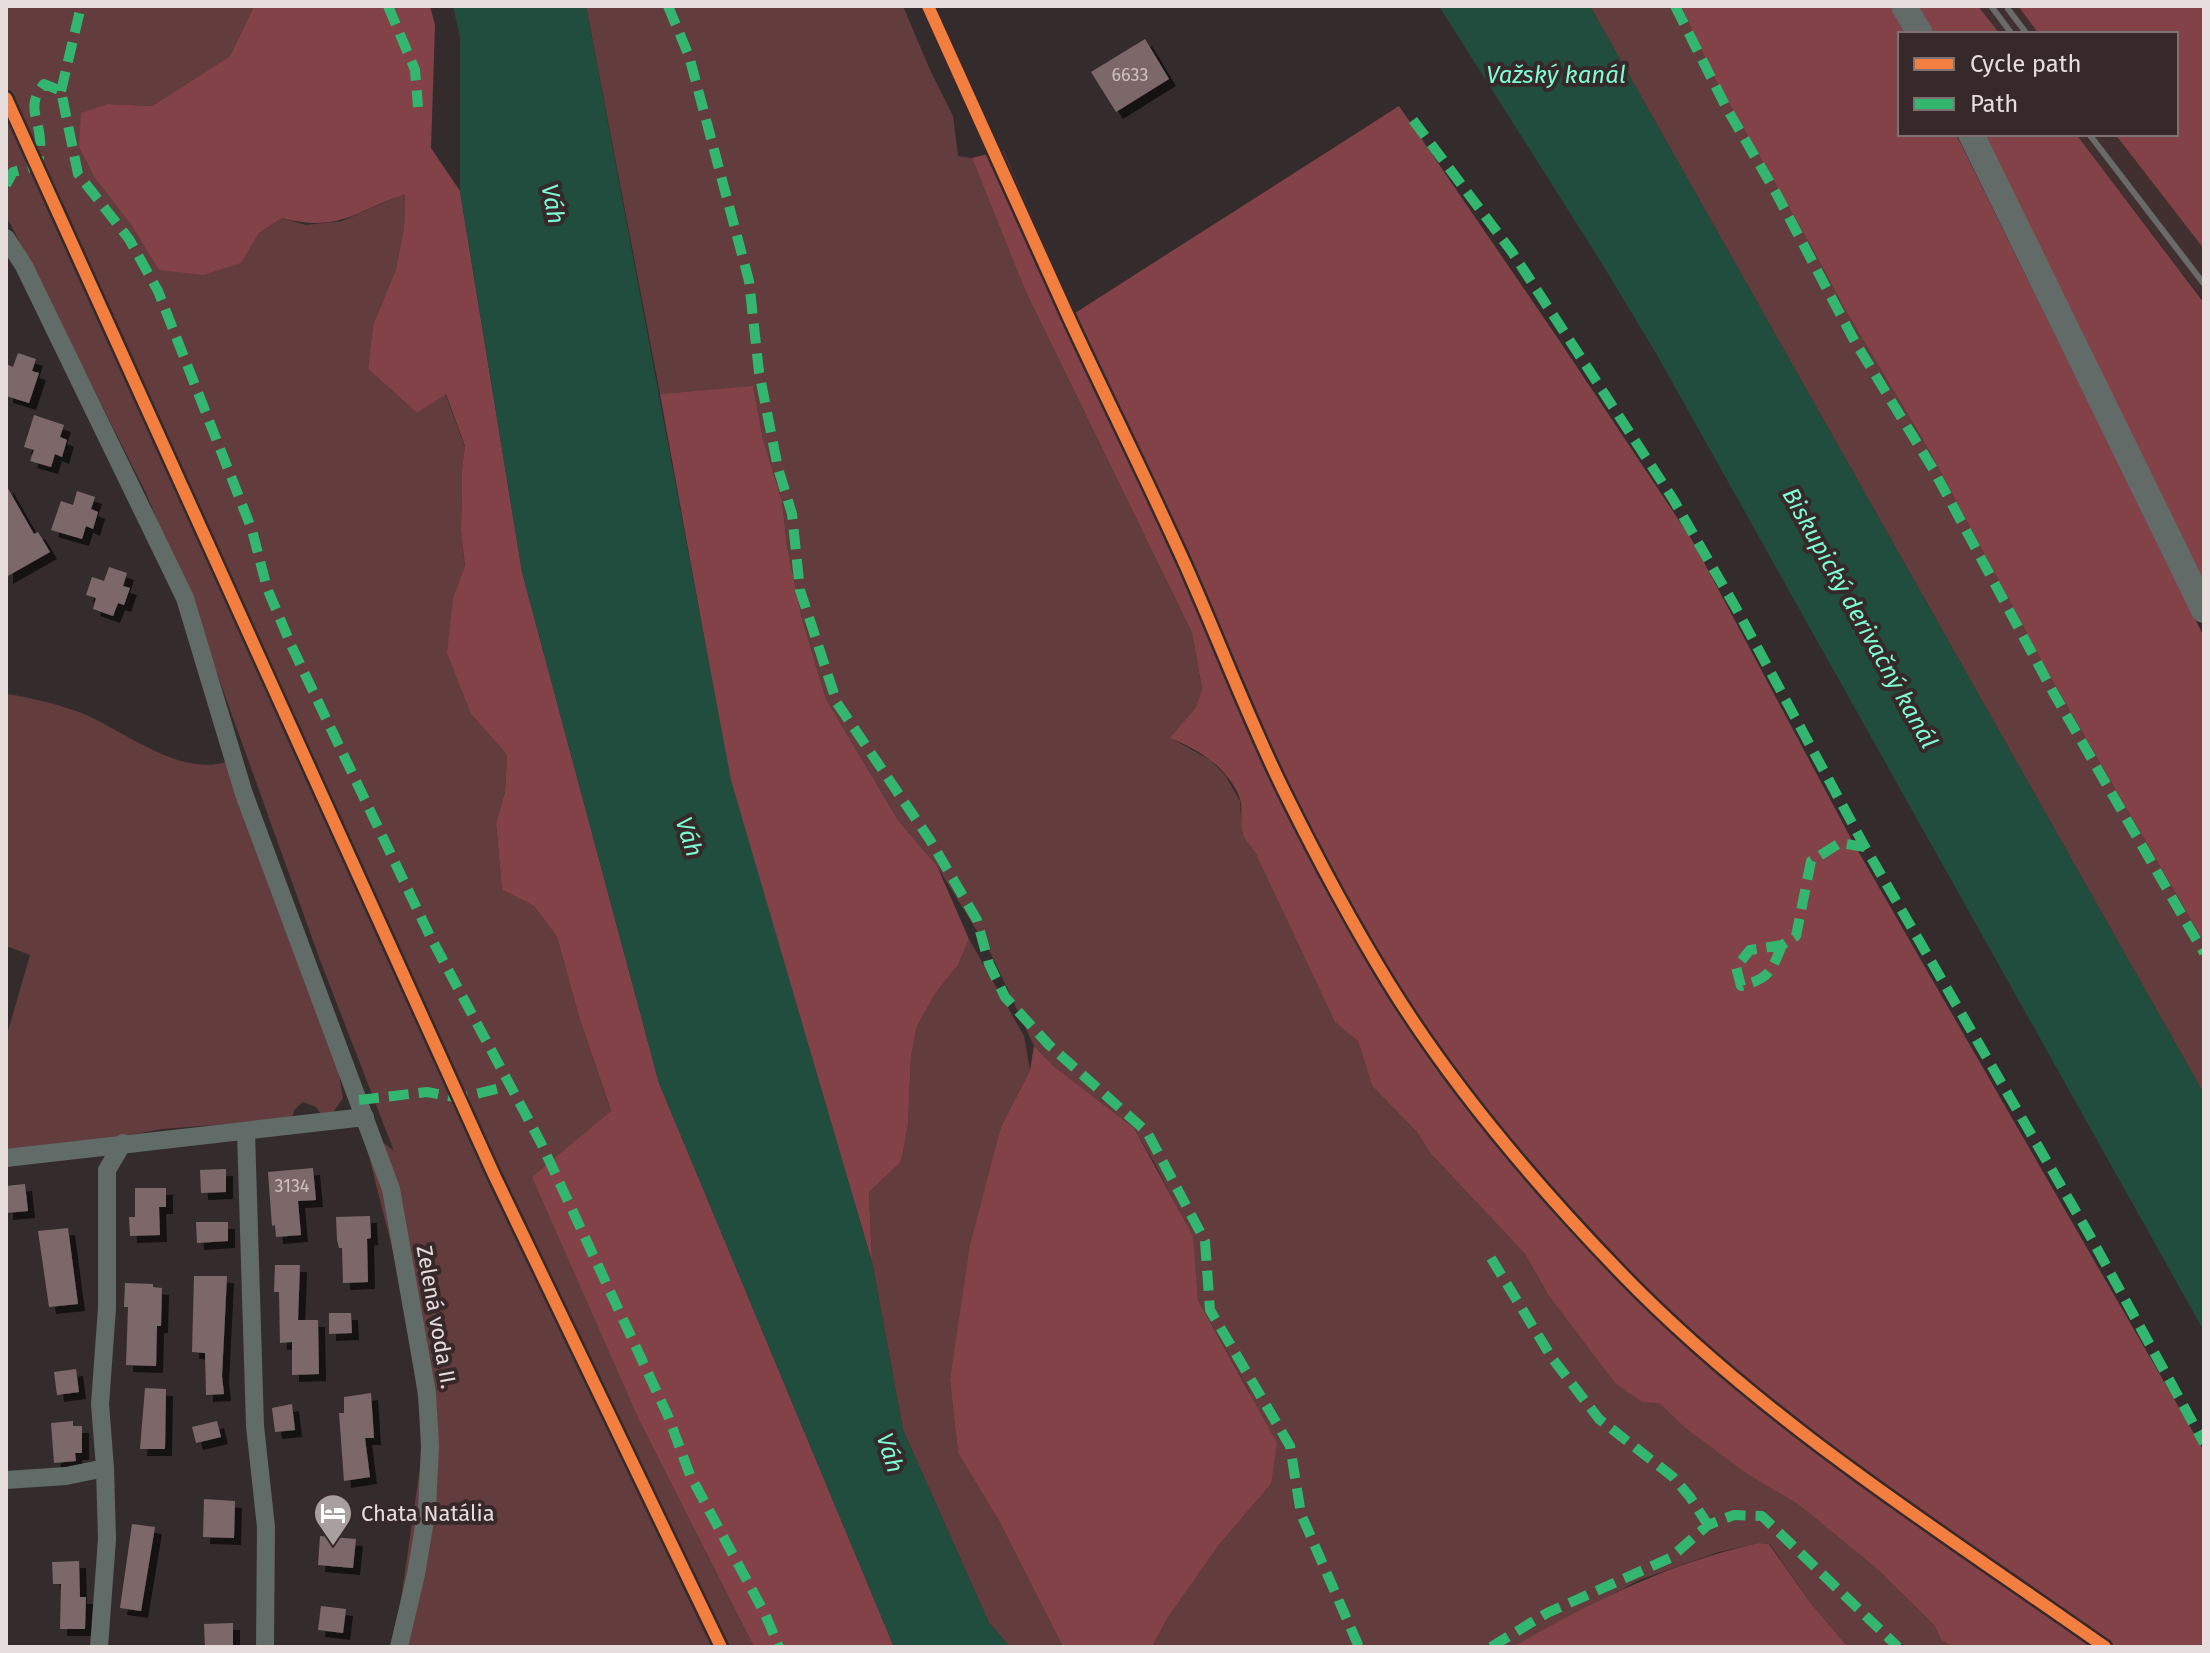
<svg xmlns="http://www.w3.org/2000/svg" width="2210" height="1653" font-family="'Fira Sans',sans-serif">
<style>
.built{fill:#422f2f}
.green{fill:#633c3d}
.forest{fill:#824247}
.water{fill:#214d3f}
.building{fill:#7b6869;filter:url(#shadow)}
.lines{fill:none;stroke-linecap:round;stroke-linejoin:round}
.service{stroke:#616b67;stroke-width:9}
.minor{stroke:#616b67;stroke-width:18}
.primary{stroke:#636b68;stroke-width:26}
.rail{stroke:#696b68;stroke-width:6}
.quiet{stroke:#33b770;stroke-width:10;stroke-dasharray:20 10;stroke-linecap:butt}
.cycleway-casing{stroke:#372929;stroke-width:17}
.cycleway{stroke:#f27e40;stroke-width:12}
.labels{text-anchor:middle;stroke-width:8;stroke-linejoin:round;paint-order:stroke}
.number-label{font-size:18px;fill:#ccc0c0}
.street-label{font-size:22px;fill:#e7dddd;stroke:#372929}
.poi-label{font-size:22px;fill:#e7dddd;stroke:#372929;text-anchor:start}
.water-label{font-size:24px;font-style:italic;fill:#7dfdd6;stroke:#372929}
</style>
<defs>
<filter id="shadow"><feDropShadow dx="7" dy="7" stdDeviation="0" flood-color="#0009"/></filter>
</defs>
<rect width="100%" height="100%" fill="#342c2c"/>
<path class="built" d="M1978,6H2018L2039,34H2000Z
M2076,134H2115L2204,249V301Z"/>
<path class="green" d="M6,6H254L230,56L152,106L108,104L130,223L160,270L240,263L259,233L282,218L306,225L342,221L405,193L404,228L396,269L373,325L368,369L417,413L445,393L465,447L462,468L461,532L465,567L453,598L471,714L507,755L505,792L496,823L502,890L534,906L557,937L579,1017L611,1112L641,1424L754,1647H390L400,1606L424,1440L402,1287L361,1125L394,1151L320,960L209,651L147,495L10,223L6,219Z
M586,6H903L930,70L953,116L958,156L972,158L1025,290L1192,633L1202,689L1196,707L1171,738L1210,760L1225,775L1240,801L1242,833L1255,852L1335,1021L1358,1041L1372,1086L1416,1131L1431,1154L1525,1254L1547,1293L1642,1402L1660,1404L1685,1428L1747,1474L1799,1505L1877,1569L1935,1626L1941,1640L1952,1647H1848L1809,1601L1770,1544L1758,1543L1719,1552L1639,1580L1513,1647H1152L1167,1619L1218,1546L1271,1484L1249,1391L1198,1300L1192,1236L1155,1164L1134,1128L1056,1068L1034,1046L991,954L937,866L898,820L826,699L802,619L787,546L782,501L763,439L753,387L660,394Z
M1590,6H1681L1715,79L1811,246L1843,306L1926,445L2052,680L2204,942V1094Z
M6,694C29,697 56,704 79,712C121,728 180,779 229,761L336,1057L343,1098L332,1114L320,1113L316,1107L303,1102L294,1110L292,1119L162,1129L91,1142L6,1151V1038L30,955L6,946Z
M969,939L1024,1036L1030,1070L1001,1127L950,1380L958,1453L999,1521L1063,1647H1010L989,1623L903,1430L872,1262L869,1192L901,1162L908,1125L911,1057L917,1026L935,994L958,965Z"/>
<path class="forest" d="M254,6H430L435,25L431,148L460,191L522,572L659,1083L894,1647H754L641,1424L532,1177L611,1111L579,1017L557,937L534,906L502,890L496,823L505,792L507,755L471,714L447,653L453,598L465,566L461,532L462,468L465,446L446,394L417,413L368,369L373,325L396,269L404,228L405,194C355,211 339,233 282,218L259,233L241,263L204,275L159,270L130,223L95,178L79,147L81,113L108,104L152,106L230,56Z
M1681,6H1890L1905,34H1900V134H1956L2204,637V942L2052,680L1926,445L1843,306L1811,246L1715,79Z
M1918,6H1978L2000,34H1933Z
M2018,6H2204V249L2115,134H2176V34H2039Z
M1399,106L1561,343L1692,540L1854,844L2204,1451V1647H1952L1941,1640L1935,1626L1877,1569L1799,1505L1747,1474L1685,1428L1660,1404L1642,1402L1615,1383L1547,1293L1525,1254L1431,1154L1416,1131L1372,1086L1358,1041L1335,1022L1255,852C1251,846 1243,838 1242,831C1240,821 1243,809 1240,799C1230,769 1198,749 1170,738L1196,707L1202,689L1192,633L1025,290L972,158L1003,150L1075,313Z
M1984,134H2076L2204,303V581Z
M753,386L763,439L782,501L787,546L802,619L826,699L898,820L937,866L969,939L958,965L935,994L917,1026L911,1057L908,1125L901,1162L869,1192L872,1262L730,780L660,394Z
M1034,1046L1056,1068L1134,1128L1193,1236L1198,1300L1277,1443L1271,1484L1218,1546L1167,1619L1152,1647H1063L999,1521L958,1453L950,1380L970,1245L1001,1127L1030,1070Z
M1758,1543L1769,1544L1809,1601L1848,1647H1513C1593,1601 1667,1564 1758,1543Z"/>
<path class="water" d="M453,6H586L731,780L872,1262L903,1430L989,1623L1010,1647H894L659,1083L522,572L460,191V37Z
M1439,6H1590L2204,1094V1331L1657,355L1601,262Z"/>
<path class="building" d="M1145,39L1169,79L1116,112L1091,72Z
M18,353L36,359L32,371L39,373L29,403L6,396V364L13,367Z
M34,415L64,425L60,437L67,440L62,457L55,454L51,467L30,461L34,450L24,447Z
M6,485L34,534L38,532L50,552L6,577Z
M77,491L95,497L91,509L98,512L93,529L86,526L82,539L51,530L61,501L73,505Z
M109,567L127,573L123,586L130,588L124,605L118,603L113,616L93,609L96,598L86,595L92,577L104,581Z
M313,1168L316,1200L298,1201L301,1235L276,1237L275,1225L272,1226L268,1172Z
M226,1169V1192L201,1193L200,1170Z
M25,1184L28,1211L6,1213V1186Z
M135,1188H166V1207H159L160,1235L130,1236L129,1217H135Z
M370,1216L371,1238L367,1239L368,1282L343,1283L342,1248H339L337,1240L336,1217Z
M196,1222H228V1241L197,1243Z
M68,1228L78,1304L49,1307L38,1231Z
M275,1265H300L298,1320H318L319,1374L292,1375V1342L280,1343L279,1292H274Z
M194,1276H227L222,1376L224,1394L206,1395L205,1353L192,1352Z
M125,1283L153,1284V1287L162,1288L161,1326H157L156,1366L126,1365L128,1307H124Z
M329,1313H351L352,1333L329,1334Z
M76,1369L79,1392L57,1395L54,1372Z
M145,1388L166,1389L165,1449H140Z
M371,1393L374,1438H365L370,1477L344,1481L339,1413H344V1397Z
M292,1404L295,1430L275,1432L272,1408Z
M73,1421V1426H82V1453H75L76,1461L54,1463L51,1423Z
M217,1421L221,1437L196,1443L192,1427Z
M204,1499L235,1501L234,1538L203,1537Z
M132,1524L155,1527L141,1611L120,1608Z
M320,1536L356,1539L353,1568L318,1565Z
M79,1561L80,1597H86L85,1629H60L61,1584H53L52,1562Z
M321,1606L346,1609L343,1633L318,1630Z
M233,1623V1647H205L204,1624Z"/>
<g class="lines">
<path class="service" d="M928,6C976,110 1021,214 1069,318C1107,400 1147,480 1184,562C1218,638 1247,716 1284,791C1316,856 1350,920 1388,982C1453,1088 1535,1184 1621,1273C1763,1420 1939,1530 2105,1647"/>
<path class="minor" d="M6,238L24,266L185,598L244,794L391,1189L427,1393L430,1446L427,1509L416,1574L399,1647
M246,1132L255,1426L266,1527L265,1647
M6,1158L365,1117
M6,1480L66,1476L105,1468
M99,1647L107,1539L105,1468L100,1404L107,1308V1170L123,1143"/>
<path class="primary" d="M1904,6L1920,34
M1971,134L2204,610"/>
<path class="rail" d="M1991,6L2012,34
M2008,9L2027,34
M2089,134L2204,284"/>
<path class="quiet" d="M388,6L415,70L418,107
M668,6L689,56L749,281L759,372L778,468L792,514L800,590L837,703L930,840L977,920L989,964L1005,997L1049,1045L1147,1132L1205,1241L1210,1310L1290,1446L1301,1514L1359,1647
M1675,6L1726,107L1776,193L1855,342L1933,469L2053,692L2204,953
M61,91L81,6
M1413,120L1512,252L1673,499L1736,608L1865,847L2090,1236L2204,1443
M6,185L13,172L38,165C39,157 41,147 40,139C38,115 26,106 44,84L61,91L78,174L129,239L158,291L252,530L267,588L291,645L430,936L541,1143L668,1416L690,1475L765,1614L779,1647
M1782,945C1771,972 1770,978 1741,986L1736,967L1750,950L1782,945L1796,936L1811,861L1840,843L1865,847
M359,1100L427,1092L460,1098L509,1086
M1491,1258L1552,1358L1599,1419L1673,1477L1690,1497L1708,1525
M1491,1647L1547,1613L1670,1558L1708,1525L1734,1515L1762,1516L1898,1647"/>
<defs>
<path id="cycleway" d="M928,6C976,110 1021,214 1069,318C1107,400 1147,480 1184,562C1218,638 1247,716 1284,791C1316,856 1350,920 1388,982C1453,1088 1535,1184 1621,1273C1763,1420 1939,1530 2105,1647
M6,98L495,1177L721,1647"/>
</defs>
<use href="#cycleway" class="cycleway-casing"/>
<use href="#cycleway" class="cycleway"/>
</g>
<defs>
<symbol id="hotel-pin" viewBox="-11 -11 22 30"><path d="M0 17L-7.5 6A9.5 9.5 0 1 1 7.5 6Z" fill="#a89f9f" stroke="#372929"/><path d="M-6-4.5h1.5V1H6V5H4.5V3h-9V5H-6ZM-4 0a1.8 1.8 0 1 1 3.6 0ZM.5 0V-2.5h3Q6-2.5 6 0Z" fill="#fff"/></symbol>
</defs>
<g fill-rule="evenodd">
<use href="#hotel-pin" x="311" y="1491" width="44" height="60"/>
</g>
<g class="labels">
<g class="number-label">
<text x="1130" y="81">6633</text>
<text x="292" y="1192">3134</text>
</g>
<g class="street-label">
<text transform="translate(437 1317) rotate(80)" y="8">Zelená voda II.</text>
</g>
<g class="poi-label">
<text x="361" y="1521">Chata Natália</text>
</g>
<g class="water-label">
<text x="1556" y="83">Važský kanál</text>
<text transform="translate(553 204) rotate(79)" y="8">Váh</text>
<text transform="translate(1860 618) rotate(61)" y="8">Biskupický derivačný kanál</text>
<text transform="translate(689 837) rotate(72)" y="8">Váh</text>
<text transform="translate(890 1453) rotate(72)" y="8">Váh</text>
</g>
</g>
<rect width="2210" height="1653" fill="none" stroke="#e7dddd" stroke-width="16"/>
<rect x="1898" y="32" width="280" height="104" fill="#372929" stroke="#7d7171" stroke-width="2"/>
<rect x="1914" y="58" width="40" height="12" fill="#f27e40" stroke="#7d7171" stroke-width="2"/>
<text x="1970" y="72" font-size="24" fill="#e7dddd">Cycle path</text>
<rect x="1914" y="98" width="40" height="12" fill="#33b770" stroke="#7d7171" stroke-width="2"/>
<text x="1970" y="112" font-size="24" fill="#e7dddd">Path</text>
</svg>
